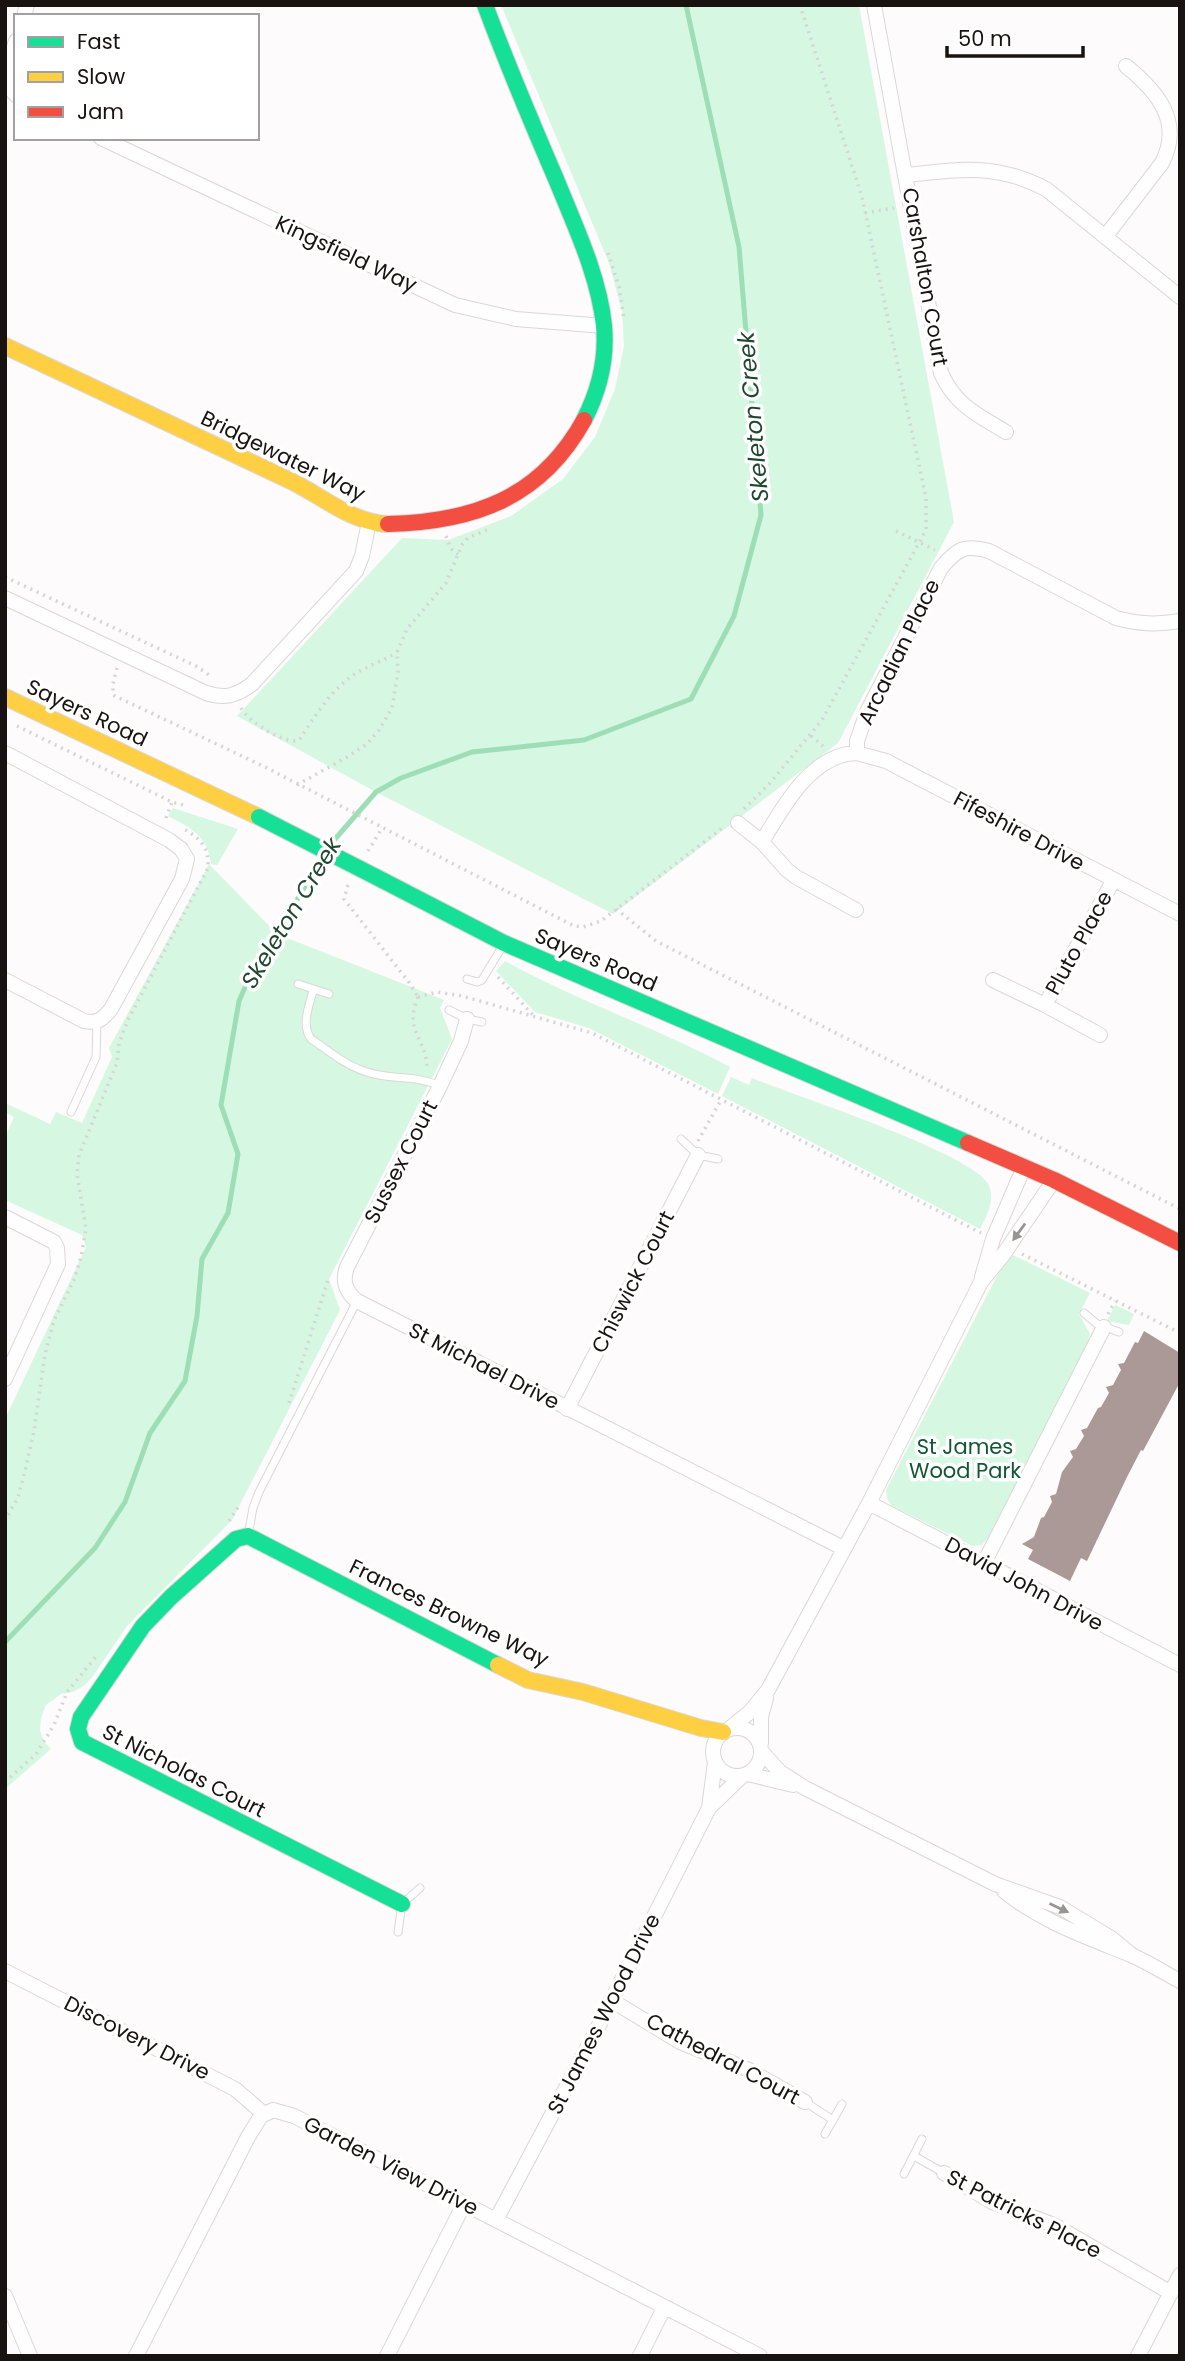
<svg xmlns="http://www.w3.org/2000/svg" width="1185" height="2361" font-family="Poppins,sans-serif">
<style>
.green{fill:#d6f7e1}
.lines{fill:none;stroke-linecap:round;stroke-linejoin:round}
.stream{stroke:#9ddeb6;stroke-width:5}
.building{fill:#aa9997}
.lane-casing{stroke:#dcd7d7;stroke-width:9}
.street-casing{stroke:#dcd7d7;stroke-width:16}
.fast-casing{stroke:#dcd7d7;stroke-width:18}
.slow-casing{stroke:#dcd7d7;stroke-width:18}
.jam-casing{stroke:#dcd7d7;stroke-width:18}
.path{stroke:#d5d5d5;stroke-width:3.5;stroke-dasharray:2 5;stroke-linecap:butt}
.lane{stroke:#fffefe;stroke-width:7}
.street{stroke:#fffefe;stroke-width:14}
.fast{stroke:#16e098;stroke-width:16}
.slow{stroke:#ffcf43;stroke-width:16}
.jam{stroke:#f24e42;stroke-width:16}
.fast-bridge-casing{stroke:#dcd7d7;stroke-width:18;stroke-linecap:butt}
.fast-bridge{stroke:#16e098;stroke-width:16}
.oneway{fill:#979493}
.labels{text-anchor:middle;stroke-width:7;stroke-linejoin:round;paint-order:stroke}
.street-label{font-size:21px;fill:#181211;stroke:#fff}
.park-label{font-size:21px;fill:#105733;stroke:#fff}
.water-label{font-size:23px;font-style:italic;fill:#20472f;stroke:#fff}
</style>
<rect width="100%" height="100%" fill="#fdfbfb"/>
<path class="green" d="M501,5H859L954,522L838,743L613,914L376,792L237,716L402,538L448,540L511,516L563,479L595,437L615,389L624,346L622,311L609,263Z
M173,808L238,829L217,865L211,864C208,836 191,828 168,816Z
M209,864L277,934L444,1000L440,1008L452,1039L329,1279L340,1310L232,1520L127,1626L93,1676L85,1685L73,1692L61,1694L46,1705L41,1718L40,1730L44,1742L51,1749L5,1789V1419L86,1247L82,1235L5,1200V1137L14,1117L5,1112V1103L50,1124L56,1112L82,1123L112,1057L109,1048Z
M505,961C578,1001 657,1028 730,1067L718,1094L589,1028L535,1012L496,971Z
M731,1077L749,1085L752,1078C793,1095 972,1153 988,1184C996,1199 987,1215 980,1229L722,1096Z
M1009,1253L1090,1293L1079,1314L1090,1334L1086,1349L990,1537L981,1545L973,1546L892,1506L887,1499L886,1490Z
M1115,1305L1134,1314L1129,1325L1107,1321Z"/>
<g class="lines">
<path class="stream" d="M329,846L376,792L401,778L472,752L584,740L691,699L734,616L761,515L739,247L686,5
M5,1642L95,1548L125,1502L150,1433L185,1381L197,1316L202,1259L228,1213L238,1154L221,1105L239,1001L250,976L264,962L277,934L324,854"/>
</g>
<path class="building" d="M1144,1331L1180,1353V1382L1143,1451L1141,1450L1127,1477L1087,1561L1081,1558L1070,1581L1028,1559L1033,1550L1022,1544L1034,1537L1041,1518L1044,1517L1052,1502L1050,1496L1056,1494L1062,1472L1073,1457L1070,1451L1076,1449L1084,1436L1081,1430L1087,1428L1098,1408L1101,1407L1109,1393L1106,1387L1113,1385L1121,1370L1118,1364L1124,1363L1135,1342L1138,1343Z"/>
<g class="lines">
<defs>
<path id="lane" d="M467,979L477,982L482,980L502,947
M298,984L329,994
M313,991C309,1006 301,1025 311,1039C328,1050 345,1065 364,1071C390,1081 414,1074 440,1086
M449,1010L467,1019L482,1022
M71,1112L96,1057L97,1021
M681,1139L698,1155L718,1159
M1084,1313L1097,1324L1119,1332
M248,1536L253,1508L259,1492L357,1301
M398,1932L402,1904L420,1888
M805,2102L833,2120
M825,2134L842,2104
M914,2156L944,2173
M904,2174L922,2139"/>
<path id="street" d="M874,5L941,373C955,405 978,415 1006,432
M24,16L27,5
M16,41L8,65L9,88L16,95
M101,138L455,305L516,319L604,326
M907,175C959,169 997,163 1046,189L1180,297
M1105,237L1162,163C1183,122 1158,92 1126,66
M5,598L206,693C225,699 236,696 252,684L356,571L362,556L369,522
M5,753L169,840L181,849L187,859L182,879L111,1009C103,1019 97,1024 84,1021L5,980
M857,753L886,761L1180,914
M738,823L762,842L787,870L796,877L856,910
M762,842C783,807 811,754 857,753V741L867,712L941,568C957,549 964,544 989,551L1116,618C1139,624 1156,625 1180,621
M993,980L1045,1005L1100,1035
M1045,1005L1113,881
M467,1019L461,1041L440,1086L347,1267C342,1281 345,1291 357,1301L843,1548
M5,1217L54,1242L57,1248L58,1264L5,1379
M982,1277L993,1239L1024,1167
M567,1409L698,1155
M869,1503L1180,1665
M984,1563L1104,1327
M713 1752a24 24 0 1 1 48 0a24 24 0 1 1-48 0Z
M729,1729L750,1712L768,1690L869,1503L981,1282L1003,1255L1054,1180
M761,1743V1717L766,1698
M762,1752L780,1772L805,1788L995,1884L1060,1907L1111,1938L1133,1956
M748,1774L793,1785
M709,1808L715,1762
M1004,1891C1042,1922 1087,1937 1131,1955C1148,1962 1164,1973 1180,1981
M5,1971L235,2089L264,2114
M611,2000L680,2042L749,2070L805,2102
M944,2173L992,2202L1054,2225L1171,2293
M496,2220L592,2039L709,1808L742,1776
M5,2296L30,2356
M136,2356L248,2137L261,2116L273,2110L294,2116L760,2356
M387,2356L464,2204
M640,2356L664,2308
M1138,2356L1180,2275"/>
<path id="fast" d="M485,5C507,64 531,121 556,179C575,226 599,276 604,326C607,359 599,391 584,420
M382,880L504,943L968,1143
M402,1904L82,1742L78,1729L81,1717L143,1626L171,1597L236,1539L248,1536L498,1665"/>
<path id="slow" d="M5,346C100,391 196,436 291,481C322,496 352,523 388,524
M5,697L259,817
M498,1665L528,1680L583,1692L701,1728L723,1732"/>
<path id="jam" d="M388,524C474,522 541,498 584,420
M968,1143L1054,1180L1180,1243"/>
</defs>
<use href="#lane" class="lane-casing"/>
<use href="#street" class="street-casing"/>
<use href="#fast" class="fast-casing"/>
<use href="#slow" class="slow-casing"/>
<use href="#jam" class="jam-casing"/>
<path class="path" d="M865,213L894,208
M608,253L619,287L624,320
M896,531L935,550
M446,536L451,549L458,554
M5,577L196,666L212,677
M117,668L113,684V695L265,767L574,926L583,927L601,921L725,826
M241,708C248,721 284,745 299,740C313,720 328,694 348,679C362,667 381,663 397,652
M17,726L172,802L187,806
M811,736L823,746
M297,785L347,757L367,744L379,730L392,708L398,672L397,652L407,629L446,583L462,545L468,538L489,529
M744,809L770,783L822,720L926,530V498L862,197L800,5
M166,818L172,802
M368,851L382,828
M348,885L344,899L411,985L418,997
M616,909L656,941L1180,1209
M498,977L533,1015
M418,997C403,1034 428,1038 427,1071
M418,997L437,992L462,996L592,1033L981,1233
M698,1141L721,1100
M1022,1254L1180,1333
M1108,1314L1115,1301
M289,1403L328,1280
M5,1521L18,1497L25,1471L34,1431L45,1354L54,1320L74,1280L81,1257L86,1229L77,1174L79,1155L117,1063L119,1043L128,1020L208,868C209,847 201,839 184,829
M229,1521L240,1504
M5,1782L36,1754L54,1725L67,1692L98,1654"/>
<use href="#lane" class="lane"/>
<use href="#street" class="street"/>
<use href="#fast" class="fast"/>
<use href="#slow" class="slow"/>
<use href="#jam" class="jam"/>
<defs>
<path id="fast-bridge" d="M259,817L382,880"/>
</defs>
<use href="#fast-bridge" class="fast-bridge-casing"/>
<use href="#fast-bridge" class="fast-bridge"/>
</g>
<defs><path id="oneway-solid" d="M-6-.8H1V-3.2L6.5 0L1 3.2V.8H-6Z" transform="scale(1.75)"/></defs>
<g class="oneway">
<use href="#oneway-solid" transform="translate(1019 1232) rotate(126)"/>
<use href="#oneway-solid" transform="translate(1059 1908) rotate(25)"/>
</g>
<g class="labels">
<g class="street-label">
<text transform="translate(346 254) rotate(25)" y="7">Kingsfield Way</text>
<text transform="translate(925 277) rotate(80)" y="7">Carshalton Court</text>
<text transform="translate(283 456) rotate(26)" y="7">Bridgewater Way</text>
<text transform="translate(899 652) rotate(-64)" y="7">Arcadian Place</text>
<text transform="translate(87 713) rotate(25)" y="7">Sayers Road</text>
<text transform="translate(1019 831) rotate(28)" y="7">Fifeshire Drive</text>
<text transform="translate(1079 943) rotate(-61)" y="7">Pluto Place</text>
<text transform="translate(596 960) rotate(23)" y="7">Sayers Road</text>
<text transform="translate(401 1162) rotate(-63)" y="7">Sussex Court</text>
<text transform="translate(633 1282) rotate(-63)" y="7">Chiswick Court</text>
<text transform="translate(484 1366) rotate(27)" y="7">St Michael Drive</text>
<text transform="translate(1024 1584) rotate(28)" y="7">David John Drive</text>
<text transform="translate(449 1613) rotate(26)" y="7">Frances Browne Way</text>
<text transform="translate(184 1771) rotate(27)" y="7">St Nicholas Court</text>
<text transform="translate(604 2014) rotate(-63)" y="7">St James Wood Drive</text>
<text transform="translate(137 2038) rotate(27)" y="7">Discovery Drive</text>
<text transform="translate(723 2059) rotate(28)" y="7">Cathedral Court</text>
<text transform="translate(391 2166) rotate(27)" y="7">Garden View Drive</text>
<text transform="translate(1024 2214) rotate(27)" y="7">St Patricks Place</text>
</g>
<g class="park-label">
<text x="965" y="1454">St James<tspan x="965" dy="24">Wood Park</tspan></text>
</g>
<g class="water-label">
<text transform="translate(753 417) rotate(-95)" y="8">Skeleton Creek</text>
<text transform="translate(291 913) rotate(-59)" y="8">Skeleton Creek</text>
</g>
</g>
<rect width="1185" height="2361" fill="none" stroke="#181211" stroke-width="14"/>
<rect x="14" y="14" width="245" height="126" fill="#ffffff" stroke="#a3a0a0" stroke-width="2"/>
<rect x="28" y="37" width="35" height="10" fill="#16e098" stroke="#a3a0a0" stroke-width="2"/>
<text x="77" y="49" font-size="21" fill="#181211">Fast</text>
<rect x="28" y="72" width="35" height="10" fill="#ffcf43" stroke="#a3a0a0" stroke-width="2"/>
<text x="77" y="84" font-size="21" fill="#181211">Slow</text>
<rect x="28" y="107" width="35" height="10" fill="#f24e42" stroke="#a3a0a0" stroke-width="2"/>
<text x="77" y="119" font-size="21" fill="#181211">Jam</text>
<path d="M947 46v10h136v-10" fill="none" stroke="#181211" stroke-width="3.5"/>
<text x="958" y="46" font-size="21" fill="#181211" stroke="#ffffff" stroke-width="5" paint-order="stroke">50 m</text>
</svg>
